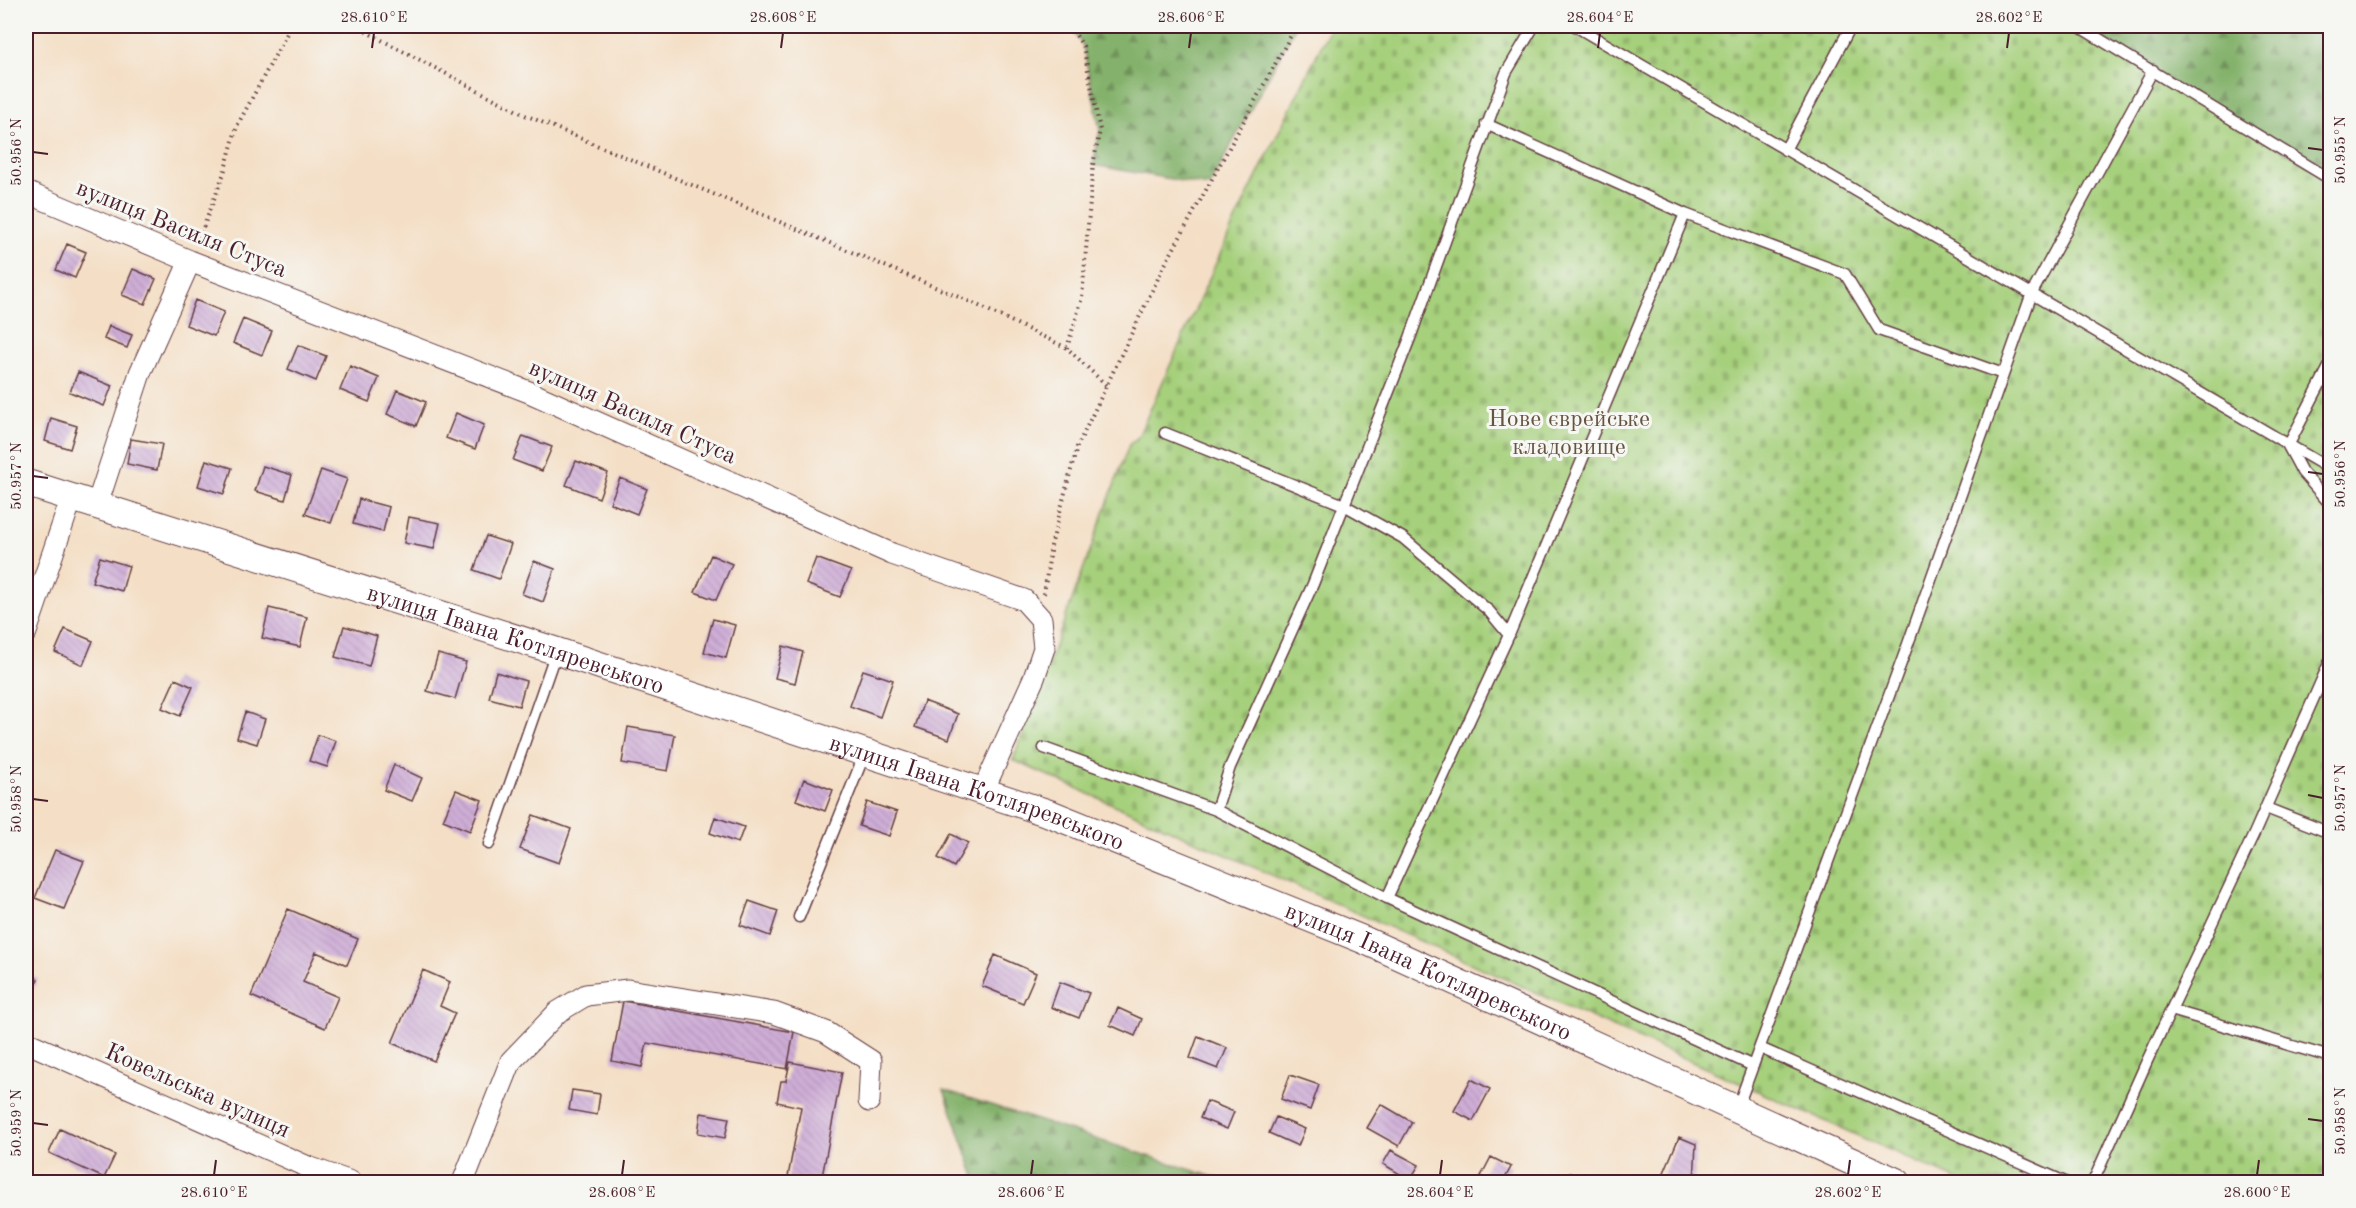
<svg xmlns="http://www.w3.org/2000/svg" width="2356" height="1208" font-family="'Old Standard TT',serif">
<style>
.forest{fill:url(#forest-firs);stroke:#67684c;stroke-width:1.5}
.cemetery{fill:url(#cemetery-stones);stroke:#787854;stroke-width:1.5}
.building{fill:url(#building-back-hatch)}
.lines{fill:none;stroke-linecap:round;stroke-linejoin:round}
.service-casing{stroke:#643c42;stroke-width:13}
.minor-casing{stroke:#643c42;stroke-width:23}
.tertiary-casing{stroke:#643c42;stroke-width:29}
.path{stroke:#643c42;stroke-width:4;stroke-dasharray:1.5 4.5;stroke-linecap:butt}
.service{stroke:#fff;stroke-width:10}
.minor{stroke:#fff;stroke-width:21}
.tertiary{stroke:#fff;stroke-width:27}
.ticks{fill:none;stroke:#4a1f2b;stroke-width:2}
.labels{text-anchor:middle;stroke-width:6;stroke-linejoin:round;paint-order:stroke}
.street-label{font-size:24px;fill:#4a1f2b;stroke:#f6f6f2}
.park-label{font-size:24px;fill:#665443;stroke:#f6f6f2}
.neatline{fill:none;stroke:#4a1f2b;stroke-width:2}
.ticks-label{font-size:15px;text-anchor:middle;fill:#4a1f2b}
</style>
<defs>
<pattern id="forest-firs" width="22" height="20" patternUnits="userSpaceOnUse" patternTransform="scale(1.5)"><rect width="22" height="20" fill="#84b26c"/><path d="M5 1l3.5 6h-7zM16 11l3.5 6h-7z" fill="#6e9059"/></pattern>
<pattern id="cemetery-stones" width="16" height="16" patternUnits="userSpaceOnUse" patternTransform="scale(1.5)"><rect width="16" height="16" fill="#a6d07c"/><path d="M2 7V4a2 2 0 0 1 4 0v3zM10 15v-3a2 2 0 0 1 4 0v3z" fill="#90b26b"/></pattern>
<pattern id="building-back-hatch" width="6" height="6" patternUnits="userSpaceOnUse" patternTransform="scale(1.5)"><rect width="6" height="6" fill="#cfaed7"/><path d="M-1 5l2 2M0 0l6 6M5-1l2 2" fill="none" stroke="#b395b9"/></pattern>
</defs>
<rect width="100%" height="100%" fill="#f6f6f2"/>
<filter id="ink" filterUnits="userSpaceOnUse"><feTurbulence type="fractalNoise" baseFrequency=".0167" numOctaves="2"/><feDisplacementMap in="SourceGraphic" scale="12" xChannelSelector="R" yChannelSelector="G"/><feConvolveMatrix kernelMatrix="1 2 1 2 8 2 1 2 1" color-interpolation-filters="sRGB"/></filter>
<filter id="wash" filterUnits="userSpaceOnUse"><feTurbulence type="fractalNoise" baseFrequency=".008" numOctaves="4" result="noise"/><feDisplacementMap in="SourceGraphic" scale="24" xChannelSelector="R" yChannelSelector="G"/><feGaussianBlur stdDeviation="1.35" result="paint"/><feColorMatrix in="noise" values="0 0 0 0 0 0 0 0 0 0 0 0 0 0 0 0 0 1.4 0 .05"/><feComposite in="paint" operator="in"/></filter>
<g filter="url(#wash)">
<rect width="100%" height="100%" fill="#f4dfc6"/>
<path class="forest" d="M1070,26H1296L1209,186L1093,165L1100,130L1083,46Z
M2078,26H2330V179Z
M944,1090L1229,1182H977Z"/>
<path class="cemetery" d="M1331,26H2078L2330,179V1182H1962L1013,760L1129,445L1138,437L1234,223Z"/>
<g id="blocks">
<path class="building" d="M67,244L86,252L75,278L56,270Z
M133,269L156,279L145,304L122,295Z
M195,300L224,312L214,336L186,325Z
M243,319L272,331L262,355L233,343Z
M109,326L132,335L127,348L104,339Z
M298,345L326,356L316,381L288,369Z
M350,366L379,378L369,402L340,390Z
M78,372L112,386L104,406L70,392Z
M397,390L426,402L416,426L387,414Z
M456,413L484,425L475,449L446,438Z
M51,418L77,426L70,449L45,441Z
M523,436L552,447L542,471L513,460Z
M131,439L162,444L157,470L127,464Z
M206,460L232,468L224,494L198,486Z
M576,461L608,473L599,498L566,485Z
M263,466L292,475L285,500L255,491Z
M321,470L347,479L331,523L305,514Z
M620,478L647,489L637,514L610,503Z
M359,499L389,507L383,532L353,524Z
M409,517L440,523L434,549L404,543Z
M486,536L511,544L499,579L474,570Z
M711,555L732,564L716,600L695,592Z
M100,557L129,566L122,591L92,582Z
M816,558L851,571L840,597L806,584Z
M534,561L555,569L543,602L522,594Z
M269,608L307,617L300,647L262,638Z
M713,619L735,625L726,658L704,652Z
M344,626L377,636L369,666L335,657Z
M65,629L93,641L83,665L55,652Z
M783,646L803,652L795,683L775,678Z
M438,654L466,662L455,699L427,691Z
M863,670L893,680L880,717L850,706Z
M496,672L526,681L519,706L489,698Z
M175,679L193,687L180,716L162,708Z
M924,701L958,714L949,739L915,727Z
M245,712L265,719L257,744L237,738Z
M628,727L675,735L668,771L622,763Z
M318,735L336,741L327,767L309,761Z
M394,765L422,778L412,801L384,790Z
M804,779L833,790L825,811L796,800Z
M456,790L482,800L470,831L443,820Z
M867,802L897,812L889,836L859,826Z
M533,815L571,829L559,863L520,849Z
M715,817L744,827L738,843L710,833Z
M951,834L968,843L954,867L938,858Z
M55,850L84,861L64,909L35,898Z
M749,901L778,911L770,936L740,925Z
M288,909L358,939L347,965L316,952L303,982L338,997L325,1028L251,996Z
M995,955L1036,973L1023,1003L982,986Z
M423,970L450,982L440,1006L455,1013L434,1061L392,1043Z
M26,972L38,979L26,1004Z
M1060,982L1089,993L1079,1018L1051,1007Z
M623,1001L794,1032L787,1069L647,1043L642,1067L612,1061Z
M1118,1008L1142,1019L1135,1036L1110,1025Z
M1198,1036L1227,1048L1218,1069L1190,1058Z
M790,1062L842,1072L821,1182H787L801,1107L777,1102L781,1081H786Z
M1290,1075L1319,1085L1310,1110L1281,1099Z
M1471,1079L1490,1089L1473,1121L1454,1111Z
M572,1090L600,1094L597,1115L569,1110Z
M1207,1101L1234,1112L1227,1129L1200,1118Z
M1381,1104L1412,1122L1399,1146L1367,1128Z
M701,1113L729,1118L725,1138L698,1133Z
M1276,1117L1305,1129L1298,1146L1269,1133Z
M60,1129L115,1155L104,1178L49,1153Z
M1679,1137L1696,1144L1694,1182H1660Z
M1391,1150L1419,1165L1410,1180L1383,1164Z
M1491,1157L1511,1167L1503,1182H1478Z
M1570,1173L1591,1182H1566Z"/>
</g>
</g>
<g filter="url(#ink)">
<use href="#blocks" fill-opacity="0" stroke="#643c42" stroke-width="1.5"/>
<g class="lines">
<defs>
<path id="service" d="M1575,26L2330,469
M2078,26L2330,179
M1486,124L1685,214L1845,274L1879,330L2003,374
M1785,150L1851,26
M2330,365L2288,446L2302,472L2330,504
M1165,433L1344,505L1403,538L1489,611L1509,635
M1044,748L1216,810L1387,898L1753,1066
M2266,808L2330,833
M1216,810L1230,767L1313,584L1410,338L1506,73L1534,26
M489,844L556,652
M1387,898L1509,635L1685,214
M799,917L865,753
M2171,1010L2330,1057
M1760,1048L2065,1182
M1737,1109L1908,644L2032,293L2153,70
M2093,1182L2147,1061L2254,834L2330,661"/>
<path id="minor" d="M26,192L190,261L529,392L892,554L1024,600L1041,619L1044,648L1034,678L983,791
M97,505L140,373L190,261
M26,632L72,497
M26,1042L308,1167L351,1182
M463,1182L511,1061L558,1012L586,995L628,990L774,1013L826,1032L871,1061L869,1101"/>
<g id="tertiary">
<path id="s1" d="M26,483L556,651L1051,814L1364,940L1897,1182"/>
</g>
</defs>
<use href="#service" class="service-casing"/>
<use href="#minor" class="minor-casing"/>
<use href="#tertiary" class="tertiary-casing"/>
<path class="path" d="M355,26L525,115L973,303L1067,348L1107,386
M197,244L224,173L237,126L291,26
M1067,348L1082,298L1093,165L1100,130L1083,46L1070,26
M1044,594L1051,546L1077,447L1162,270L1296,26"/>
<use href="#service" class="service"/>
<use href="#minor" class="minor"/>
<use href="#tertiary" class="tertiary"/>
</g>
</g>
<path class="ticks" d="M372,48L374,33M781,48L783,33M1189,48L1191,33M1598,48L1600,33M2007,48L2009,33M2308,148L2323,150M33,152L48,154M2308,472L2323,474M33,476L48,478M2308,795L2323,798M33,799L48,801M2308,1119L2323,1121M33,1123L48,1125M214,1175L216,1160M622,1175L624,1160M1031,1175L1033,1160M1440,1175L1442,1160M1848,1175L1850,1160M2257,1175L2259,1160"/>
<g class="labels">
<g class="street-label">
<text transform="translate(182 228) rotate(22)" y="8">вулиця Василя Стуса</text>
<text transform="translate(633 411) rotate(24)" y="8">вулиця Василя Стуса</text>
<text dy="8" stroke="none"><textPath href="#s1" startOffset="514">вулиця Івана Котляревського</textPath></text>
<text dy="8" stroke="none"><textPath href="#s1" startOffset="1000">вулиця Івана Котляревського</textPath></text>
<text dy="8" stroke="none"><textPath href="#s1" startOffset="1486">вулиця Івана Котляревського</textPath></text>
<text transform="translate(198 1090) rotate(24)" y="8">Ковельська вулиця</text>
</g>
<g class="park-label">
<text x="1569" y="426">Нове єврейське<tspan x="1569" dy="28">кладовище</tspan></text>
</g>
</g>
<rect width="2356" height="1208" fill="none" stroke="#f6f6f2" stroke-width="66"/>
<rect x="33" y="33" width="2290" height="1142" class="neatline"/>
<g class="ticks-label">
<text x="374" y="22">28.610°E</text>
<text x="783" y="22">28.608°E</text>
<text x="1191" y="22">28.606°E</text>
<text x="1600" y="22">28.604°E</text>
<text x="2009" y="22">28.602°E</text>
<text transform="translate(2340 150) rotate(-90)" y="5">50.955°N</text>
<text transform="translate(16 152) rotate(-90)" y="5">50.956°N</text>
<text transform="translate(2340 474) rotate(-90)" y="5">50.956°N</text>
<text transform="translate(16 476) rotate(-90)" y="5">50.957°N</text>
<text transform="translate(2340 798) rotate(-90)" y="5">50.957°N</text>
<text transform="translate(16 799) rotate(-90)" y="5">50.958°N</text>
<text transform="translate(2340 1121) rotate(-90)" y="5">50.958°N</text>
<text transform="translate(16 1123) rotate(-90)" y="5">50.959°N</text>
<text x="214" y="1197">28.610°E</text>
<text x="622" y="1197">28.608°E</text>
<text x="1031" y="1197">28.606°E</text>
<text x="1440" y="1197">28.604°E</text>
<text x="1848" y="1197">28.602°E</text>
<text x="2257" y="1197">28.600°E</text>
</g>
</svg>
